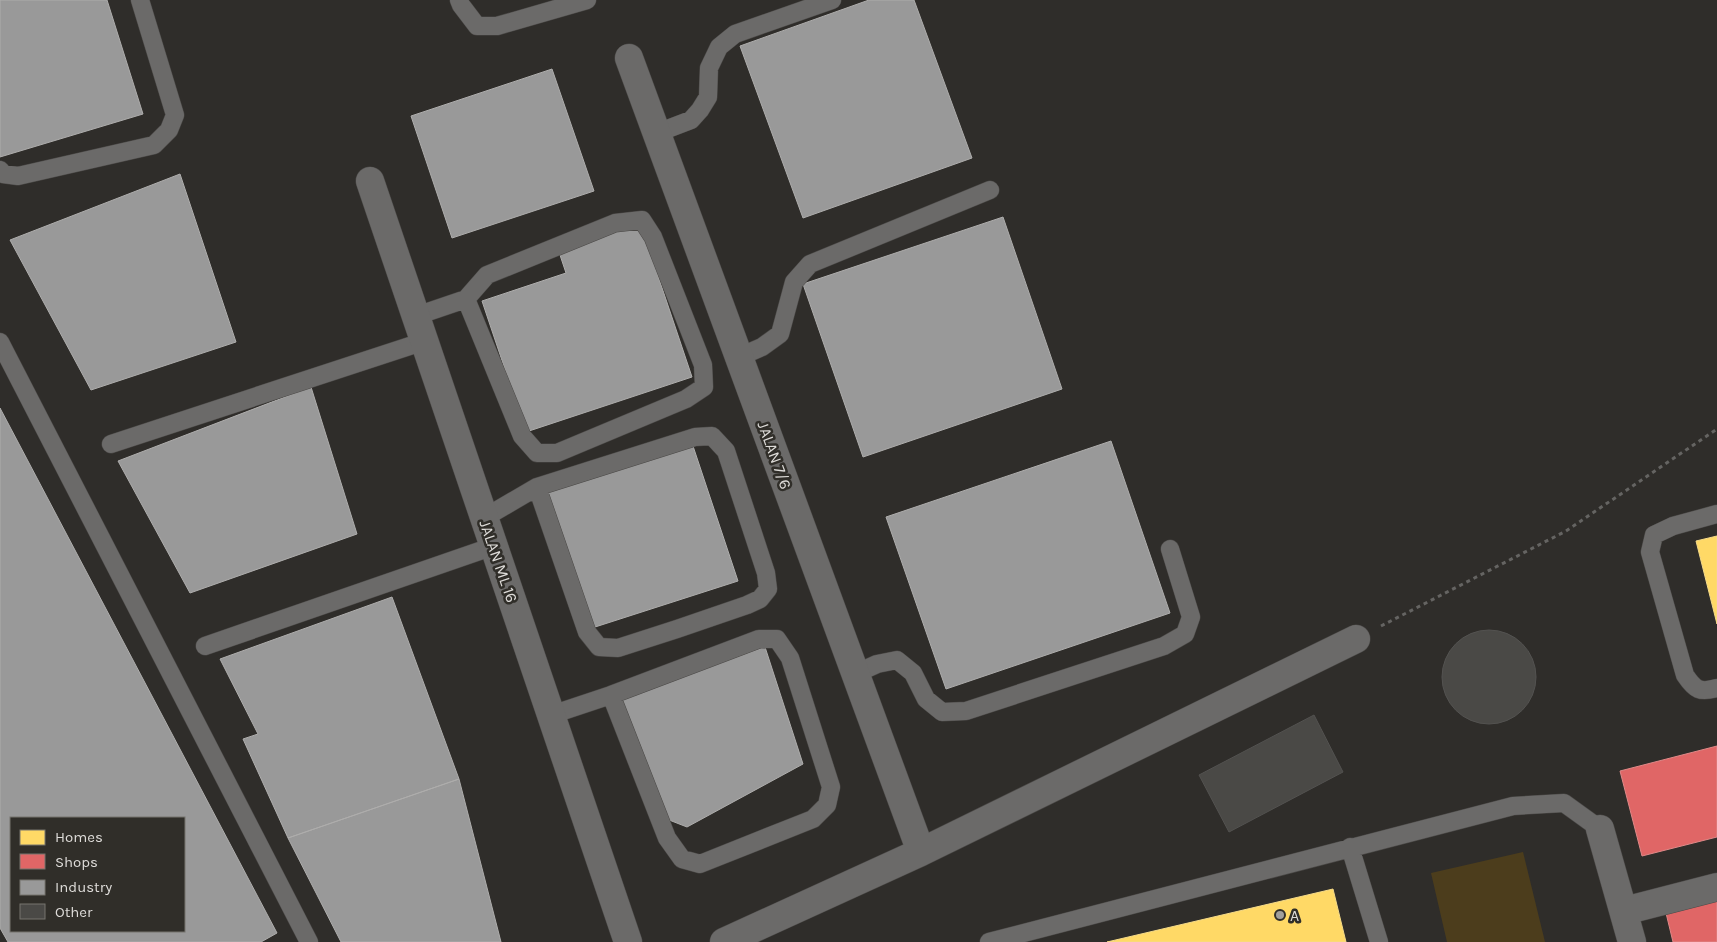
<svg xmlns="http://www.w3.org/2000/svg" width="1717" height="942" font-family="Karla,sans-serif">
<style>
.green{fill:#4c3d1c}
.homes{fill:#ffd966;stroke:#f5da88}
.shops{fill:#e06666;stroke:#df8988}
.industry{fill:#999;stroke:#aeadac;fill-rule:evenodd}
.building{fill:#4a4946;stroke:#535250}
.lines{fill:none;stroke-linecap:round;stroke-linejoin:round}
.service-casing{stroke:#4b4947;stroke-width:19}
.minor-casing{stroke:#4b4947;stroke-width:29}
.path{stroke:#656462;stroke-width:3;stroke-dasharray:4 4;stroke-linecap:butt}
.service{stroke:#6b6a69;stroke-width:18}
.minor{stroke:#6b6a69;stroke-width:28}
.poi-dot{fill:#a19f9c;stroke:#302e29;stroke-width:2}
.labels{text-anchor:middle;stroke-width:5;stroke-linejoin:round;paint-order:stroke}
.street-label{font-size:16px;fill:#dedcd9;stroke:#302e29}
.poi-label{font-size:16px;fill:#dedcd9;stroke:#302e29;text-anchor:start}
</style>
<rect width="100%" height="100%" fill="#2f2d2a"/>
<path class="green" d="M1523,852L1545,942H1447L1431,873Z"/>
<path class="homes" d="M1717,536V624L1696,541Z
M1333,889L1346,942H1107Z"/>
<path class="shops" d="M1717,746V837L1642,856L1620,771Z
M1717,900V942H1673L1666,913Z"/>
<path class="industry" d="M0,0H107L143,114L0,157Z
M869,0H914L972,158L803,218L740,46Z
M552,69L594,191L452,238L411,116Z
M180,174L236,342L91,390L10,240Z
M1003,217L1062,389L863,457L803,284Z
M640,222L692,377L526,432L482,301L566,273L558,249Z
M311,387L357,534L190,593L118,461Z
M0,408L277,933L261,942H8L0,928ZM11,818H184V931H11Z
M1111,441L1170,613L946,689L886,517Z
M692,443L738,581L592,628L546,490Z
M392,597L459,779L288,838L243,739L258,734L220,659Z
M765,647L803,764L687,827L664,818L617,700Z
M459,779L501,942H341L288,838Z"/>
<path class="building" d="M1442 677a47 47 0 1 1 94 0a47 47 0 1 1-94 0Z
M1314,715L1343,772L1229,832L1199,775Z"/>
<g class="lines">
<defs>
<path id="service" d="M459,0L461,5L477,26H497L587,0
M657,133L691,120L700,110L708,97L709,68L719,47L735,34L832,0
M0,170L3,174L18,176L154,145L169,130L175,115L140,0
M416,316L466,299L487,275L615,223L642,220L653,237L703,365L704,387L686,399L557,453H537L522,436L466,299
M0,342L309,942
M739,357L762,347L780,334L794,282L810,264L990,190
M111,444L425,341
M1717,514L1673,526L1654,535L1650,552L1685,675C1695,690 1700,693 1717,688
M484,518L537,487L695,437L712,436L726,451L766,573L768,589L760,599L747,605L677,629L618,648L599,647L587,632L537,487
M205,646L494,546
M855,674L877,664L897,660L913,673L926,699L942,712L966,711L1164,646L1185,634L1191,617L1170,549
M551,715L611,695L759,639H777L790,658L831,787L827,805L813,819L700,864L682,859L667,838L611,695
M1350,847L1379,942
M989,942L1513,806L1564,803L1600,829"/>
<path id="minor" d="M629,58L921,852
M370,181L628,942
M1600,829L1632,942
M1624,911L1717,887
M724,942L921,852L1356,639"/>
</defs>
<use href="#service" class="service-casing"/>
<use href="#minor" class="minor-casing"/>
<path class="path" d="M1381,626L1566,531L1717,429"/>
<use href="#service" class="service"/>
<use href="#minor" class="minor"/>
</g>
<circle class="poi-dot" cx="1280" cy="915" r="5"/>
<g class="labels">
<g class="street-label">
<text transform="translate(775 455) rotate(70)" y="6">JALAN 7/6</text>
<text transform="translate(499 561) rotate(71)" y="6">JALAN ML 16</text>
</g>
<g class="poi-label">
<text x="1290" y="921">A</text>
</g>
</g>
<rect x="10" y="817" width="175" height="115" fill="#302e29" stroke="#76746f"/>
<rect x="20" y="830" width="25" height="15" fill="#ffd966" stroke="#76746f"/>
<text x="55" y="842" font-size="15" fill="#dedcd9">Homes</text>
<rect x="20" y="854" width="25" height="15" fill="#e06666" stroke="#76746f"/>
<text x="55" y="867" font-size="15" fill="#dedcd9">Shops</text>
<rect x="20" y="880" width="25" height="15" fill="#999999" stroke="#76746f"/>
<text x="55" y="892" font-size="15" fill="#dedcd9">Industry</text>
<rect x="20" y="904" width="25" height="15" fill="#4a4946" stroke="#76746f"/>
<text x="55" y="917" font-size="15" fill="#dedcd9">Other</text>
</svg>
